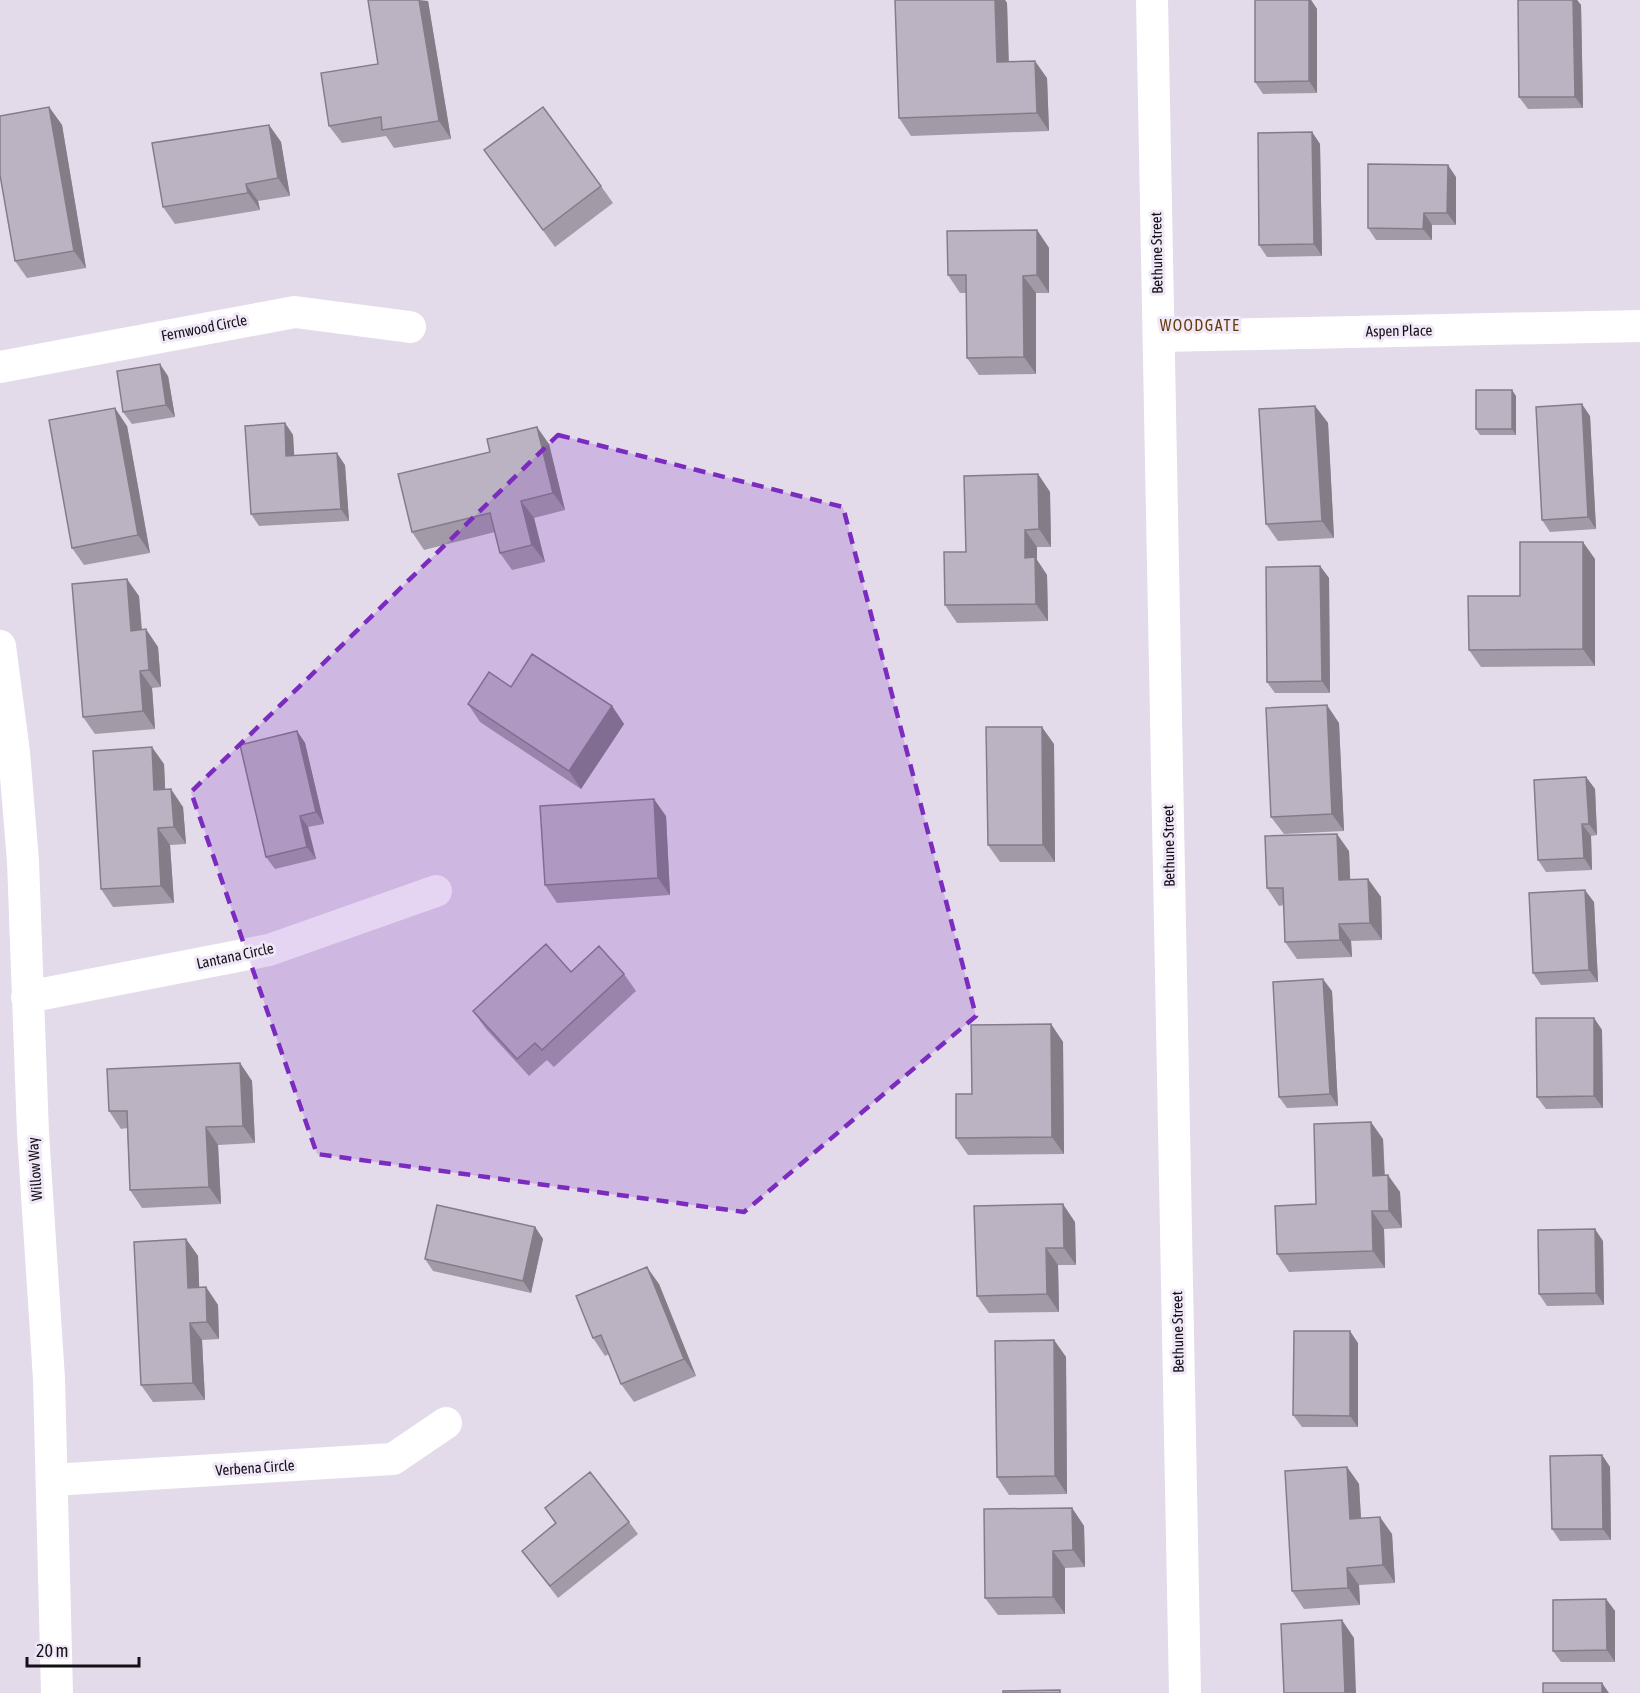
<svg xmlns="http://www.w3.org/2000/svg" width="1640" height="1693" font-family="'Asap Condensed',sans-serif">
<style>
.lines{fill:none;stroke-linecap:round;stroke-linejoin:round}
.minor{stroke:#fff;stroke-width:32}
.wall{fill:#a29aa7}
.shaded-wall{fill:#847d88}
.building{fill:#bcb3c2;stroke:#847d88;stroke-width:1.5}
.marked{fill:#7b2cbf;fill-opacity:0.2;stroke:#7b2cbf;stroke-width:4.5;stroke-dasharray:12 8;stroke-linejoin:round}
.labels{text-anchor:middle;stroke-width:6;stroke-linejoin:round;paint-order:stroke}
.street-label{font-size:15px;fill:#141116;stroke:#f0e7f7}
.neighbourhood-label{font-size:16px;letter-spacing:1.5px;fill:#633e0c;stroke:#f0e7f7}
</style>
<rect width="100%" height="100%" fill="#e3daea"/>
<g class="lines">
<path class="minor" d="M1152,0L1185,1693
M1159,336L1640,326
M0,367L295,312L410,327
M0,646L14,752L23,861L33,1133L49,1379L57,1693
M27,997L269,950L436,891
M52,1480L393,1459L446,1423"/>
</g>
<path class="wall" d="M895,0H1005L1007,3L1009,62L1047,78L1049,131L911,136L899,118Z
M1255,0H1311L1317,9V93L1263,94L1255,82Z
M1518,0H1577L1581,5L1583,108L1528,109L1519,97Z
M428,1L451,139L394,148L386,136L342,143L329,126Z
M49,107L62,125L86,268L27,278L15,261Z
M269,125L281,142L290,196L258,201L260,210L175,224L163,207Z
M1312,132L1320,144L1322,256L1267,257L1259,245Z
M484,150L601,186L613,203L555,247Z
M1456,177V225H1432V240H1376L1368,228Z
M1037,230L1049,248V293H1036V374L979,375L967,358L966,293H960L948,275Z
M168,376L175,417L132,424L123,412Z
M1516,396V435H1480L1476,429Z
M1315,406L1328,423L1334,538L1278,541L1266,524Z
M1590,416L1596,529L1550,532L1542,520Z
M285,423L293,435L294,456L345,465L349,521L259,526L251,514Z
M127,426L150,553L84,565L72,548Z
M549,444L565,510L534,518L545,562L512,570L500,553L495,532L424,550L412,532Z
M1038,474L1050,492L1051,547H1037V560L1047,575L1048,621L957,623L945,605L966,552Z
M1595,559V666L1481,667L1469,650L1520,596Z
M1320,566L1329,578L1330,693H1275L1267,682Z
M139,596L142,630L158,647L161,687L152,688L155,729L95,734L83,717Z
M511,687L612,706L624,724L581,789L480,722L468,704Z
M1339,723L1344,831L1284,834L1271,817Z
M297,731L305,743L324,824L308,827L316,859L275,869L266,857Z
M1054,744L1055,862H1000L988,845Z
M164,764L165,790L183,807L186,844L170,845L174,903L113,907L101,889Z
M1586,777L1595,789L1597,835L1591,836L1592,870L1546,872L1538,860Z
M666,816L670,895L557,903L545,885Z
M1349,851L1350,880L1368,879L1381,897L1382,940L1351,941L1352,957L1297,959L1285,942L1284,905L1279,906L1267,888Z
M1594,902L1598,982L1541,985L1533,973Z
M571,972L624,974L636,991L554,1067L547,1060L529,1076L486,1029L473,1011Z
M1332,991L1338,1106L1287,1108L1279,1097Z
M1594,1018L1602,1030L1603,1108L1546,1109L1537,1097Z
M1051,1024L1063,1042L1064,1154L968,1155L956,1138L972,1094Z
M240,1063L252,1081L255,1143L218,1145L221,1204L142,1208L130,1190L127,1128L121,1129L109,1111Z
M1383,1139L1385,1175L1400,1192L1402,1228L1384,1229L1385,1268L1289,1272L1277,1254L1316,1204Z
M1075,1222L1076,1265H1058L1059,1312L989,1313L977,1296Z
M535,1227L543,1239L531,1293L433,1271L425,1259Z
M186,1239L198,1256L199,1288L206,1287L218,1305L219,1339L202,1340L205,1400L153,1402L141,1385Z
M1603,1241L1604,1305L1547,1306L1539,1294Z
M659,1284L696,1376L634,1402L621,1384L609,1354L605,1356L593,1338Z
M1054,1340L1066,1357L1067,1494L1009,1495L997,1477Z
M1358,1343V1427H1302L1293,1415Z
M1602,1455L1610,1467L1611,1540L1560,1541L1552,1529Z
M1347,1467L1359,1484L1361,1519L1392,1534L1395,1583L1359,1585L1360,1605L1304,1609L1292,1591Z
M545,1508L629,1522L638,1534L558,1598L522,1551L555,1523Z
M1072,1508L1084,1526L1085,1567L1065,1568V1614L998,1615L985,1598Z
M1606,1599L1615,1611V1662H1561L1553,1651Z"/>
<path class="shaded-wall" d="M419,0L428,1L451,139L439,121Z
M995,0H1005L1007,3L1009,80L997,62Z
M1309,0H1311L1317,9V93L1309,81Z
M1573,0H1577L1581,5L1583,108L1575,97Z
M1035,61L1047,78L1049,131L1037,113Z
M49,107L62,125L86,268L74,251Z
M269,125L281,142L290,196L278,178Z
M1312,132L1320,144L1322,256L1314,244Z
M1448,165L1456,177V225L1447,213Z
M246,184L258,201L260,210L248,193Z
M1424,213L1432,225V240L1423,229Z
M1037,230L1049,248V293L1037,275Z
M1023,276L1036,293V374L1024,357Z
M160,364L168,376L175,417L166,405Z
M1512,390L1516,396V435L1512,429Z
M1582,404L1590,416L1596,529L1588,517Z
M1315,406L1328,423L1334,538L1322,521Z
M115,408L127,426L150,553L138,535Z
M285,423L293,435L295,468L286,456Z
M537,427L549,444L565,510L553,493Z
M337,453L345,465L349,521L341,509Z
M1038,474L1050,492L1051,547L1039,529Z
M521,501L534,518L545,562L532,545Z
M1025,530L1037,547V560L1047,575L1048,621L1036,604L1025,558Z
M1583,542L1595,559V666L1583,649Z
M1320,566L1329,578L1330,693L1322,681Z
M127,579L139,596L143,648L131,631Z
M146,629L158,647L161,687L149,670Z
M140,671L152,688L155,729L143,711Z
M1327,705L1339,723L1344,831L1332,814Z
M612,706L624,724L581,789L569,771Z
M1042,727L1054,744L1055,862L1043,845Z
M297,731L305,743L324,824L316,812Z
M152,747L164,764L166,807L154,790Z
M1586,777L1595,789L1597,835L1589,824Z
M171,789L183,807L186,844L174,827Z
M654,799L666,816L670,895L658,878Z
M300,816L308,827L316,859L307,847Z
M1582,824L1591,836L1592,870L1584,858Z
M158,828L170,845L174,903L161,886Z
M1337,834L1349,851L1351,898L1339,880Z
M1368,879L1381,897L1382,940L1370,923Z
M1585,890L1594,902L1598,982L1589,970Z
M1339,924L1351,941L1352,957L1340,940Z
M1323,979L1332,991L1338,1106L1330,1094Z
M1594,1018L1602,1030L1603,1108L1594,1096Z
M1051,1024L1063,1042L1064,1154L1052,1137Z
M240,1063L252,1081L255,1143L243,1126Z
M1371,1122L1383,1139L1385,1193L1373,1176Z
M206,1127L218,1145L221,1204L209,1187Z
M1388,1175L1400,1192L1402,1228L1389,1211Z
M1063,1204L1075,1222L1076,1265L1064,1248Z
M1372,1211L1384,1229L1385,1268L1373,1251Z
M535,1227L543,1239L531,1293L523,1281Z
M1595,1229L1603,1241L1604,1305L1596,1293Z
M186,1239L198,1256L200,1306L188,1288Z
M1046,1248L1058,1265L1059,1312L1047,1294Z
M647,1267L659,1284L696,1376L684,1359Z
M206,1287L218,1305L219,1339L207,1322Z
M190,1323L202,1340L205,1400L193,1383Z
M1350,1331L1358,1343V1427L1350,1416Z
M1054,1340L1066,1357L1067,1494L1055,1476Z
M1602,1455L1610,1467L1611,1540L1603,1529Z
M1347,1467L1359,1484L1362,1537L1350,1519Z
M1072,1508L1084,1526L1085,1567L1073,1550Z
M1380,1517L1392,1534L1395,1583L1383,1565Z
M1053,1551L1065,1568V1614L1053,1597Z
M1347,1568L1359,1585L1360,1605L1348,1588Z
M1606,1599L1615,1611V1662L1607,1650Z
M1342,1620L1354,1638L1356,1693H1345Z
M1602,1683L1609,1693H1602Z"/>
<path class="building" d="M368,0H419L439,121L382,130L381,117L329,126L321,73L378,64Z
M895,0H995L997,62L1035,61L1037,113L899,118Z
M1255,0H1309V81L1255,82Z
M1518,0H1573L1575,97H1519Z
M49,107L74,251L15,261L0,175V116Z
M543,107L601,186L543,230L484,150Z
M269,125L278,178L246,184L248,193L163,207L152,143Z
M1312,132L1314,244L1259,245L1258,133Z
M1368,164L1448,165L1447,213H1424L1423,229L1368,228Z
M1037,230V275L1023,276L1024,357L967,358L966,275H948L947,231Z
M160,364L166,405L123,412L117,371Z
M1476,390H1512V429H1476Z
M1582,404L1588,517L1542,520L1536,407Z
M1315,406L1322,521L1266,524L1259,409Z
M115,408L138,535L72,548L49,420Z
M285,423L286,456L337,453L341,509L251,514L245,426Z
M537,427L553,493L521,501L532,545L500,553L490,513L412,532L398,474L490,452L487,439Z
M1038,474L1039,529L1025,530V558L1035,557L1036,604L945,605L944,552H966L964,476Z
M1520,542H1583V649L1469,650L1468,596H1520Z
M1320,566L1322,681L1267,682L1266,567Z
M127,579L131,631L146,629L149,670L140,671L143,711L83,717L72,584Z
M532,654L612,706L569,771L468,704L489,672L511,687Z
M1327,705L1332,814L1271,817L1266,708Z
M986,727H1042L1043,845H988Z
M297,731L316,812L300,816L307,847L266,857L240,745Z
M152,747L154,790L171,789L174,827L158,828L161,886L101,889L93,751Z
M1586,777L1589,824H1582L1584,858L1538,860L1534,780Z
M654,799L658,878L545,885L540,806Z
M1337,834L1339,880L1368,879L1370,923L1339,924L1340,940L1285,942L1283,888H1267L1265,836Z
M1585,890L1589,970L1533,973L1529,893Z
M546,944L571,972L599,946L624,974L542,1050L535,1043L517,1059L473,1011Z
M1323,979L1330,1094L1279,1097L1273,982Z
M1536,1018H1594V1096L1537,1097Z
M1051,1024L1052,1137L956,1138V1094H972L971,1025Z
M240,1063L243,1126L206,1127L209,1187L130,1190L127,1111H109L107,1069Z
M1371,1122L1373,1176L1388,1175L1389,1211H1372L1373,1251L1277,1254L1275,1206L1316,1204L1314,1124Z
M1063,1204L1064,1248H1046L1047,1294L977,1296L974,1206Z
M437,1205L535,1227L523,1281L425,1259Z
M1595,1229L1596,1293L1539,1294L1538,1230Z
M186,1239L188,1288L206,1287L207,1322L190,1323L193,1383L141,1385L134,1242Z
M647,1267L684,1359L621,1384L601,1335L593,1338L576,1296Z
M1294,1331H1350V1416L1293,1415Z
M1054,1340L1055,1476L997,1477L995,1341Z
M1602,1455L1603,1529H1552L1550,1456Z
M1347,1467L1350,1519L1380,1517L1383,1565L1347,1568L1348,1588L1292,1591L1285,1471Z
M590,1472L629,1522L550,1586L522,1551L556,1523L545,1508Z
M1072,1508L1073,1550L1053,1551V1597L985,1598L984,1509Z
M1606,1599L1607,1650L1553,1651V1600Z
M1342,1620L1345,1693H1284L1281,1624Z
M1543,1683H1602V1693H1543Z
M1060,1690V1693H1003V1691Z"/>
<path class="marked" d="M558,435L843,507L976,1016L744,1212L317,1154L191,792Z"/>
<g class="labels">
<g class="street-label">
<text transform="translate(1157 253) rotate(-91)" y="5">Bethune Street</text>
<text transform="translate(204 328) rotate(-11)" y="5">Fernwood Circle</text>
<text transform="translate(1399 331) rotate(-1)" y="5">Aspen Place</text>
<text transform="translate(1169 846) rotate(-91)" y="5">Bethune Street</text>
<text transform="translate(235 956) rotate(-12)" y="5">Lantana Circle</text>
<text transform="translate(35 1169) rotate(-94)" y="5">Willow Way</text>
<text transform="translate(1178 1332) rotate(-91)" y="5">Bethune Street</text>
<text transform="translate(255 1468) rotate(-4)" y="5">Verbena Circle</text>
</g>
<g class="neighbourhood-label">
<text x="1200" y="331">WOODGATE</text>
</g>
</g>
<path d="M27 1657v9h112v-9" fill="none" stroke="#141116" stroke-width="3"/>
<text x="36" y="1657" font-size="18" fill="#141116" stroke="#f0e7f7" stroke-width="4.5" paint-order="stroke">20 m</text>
</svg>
